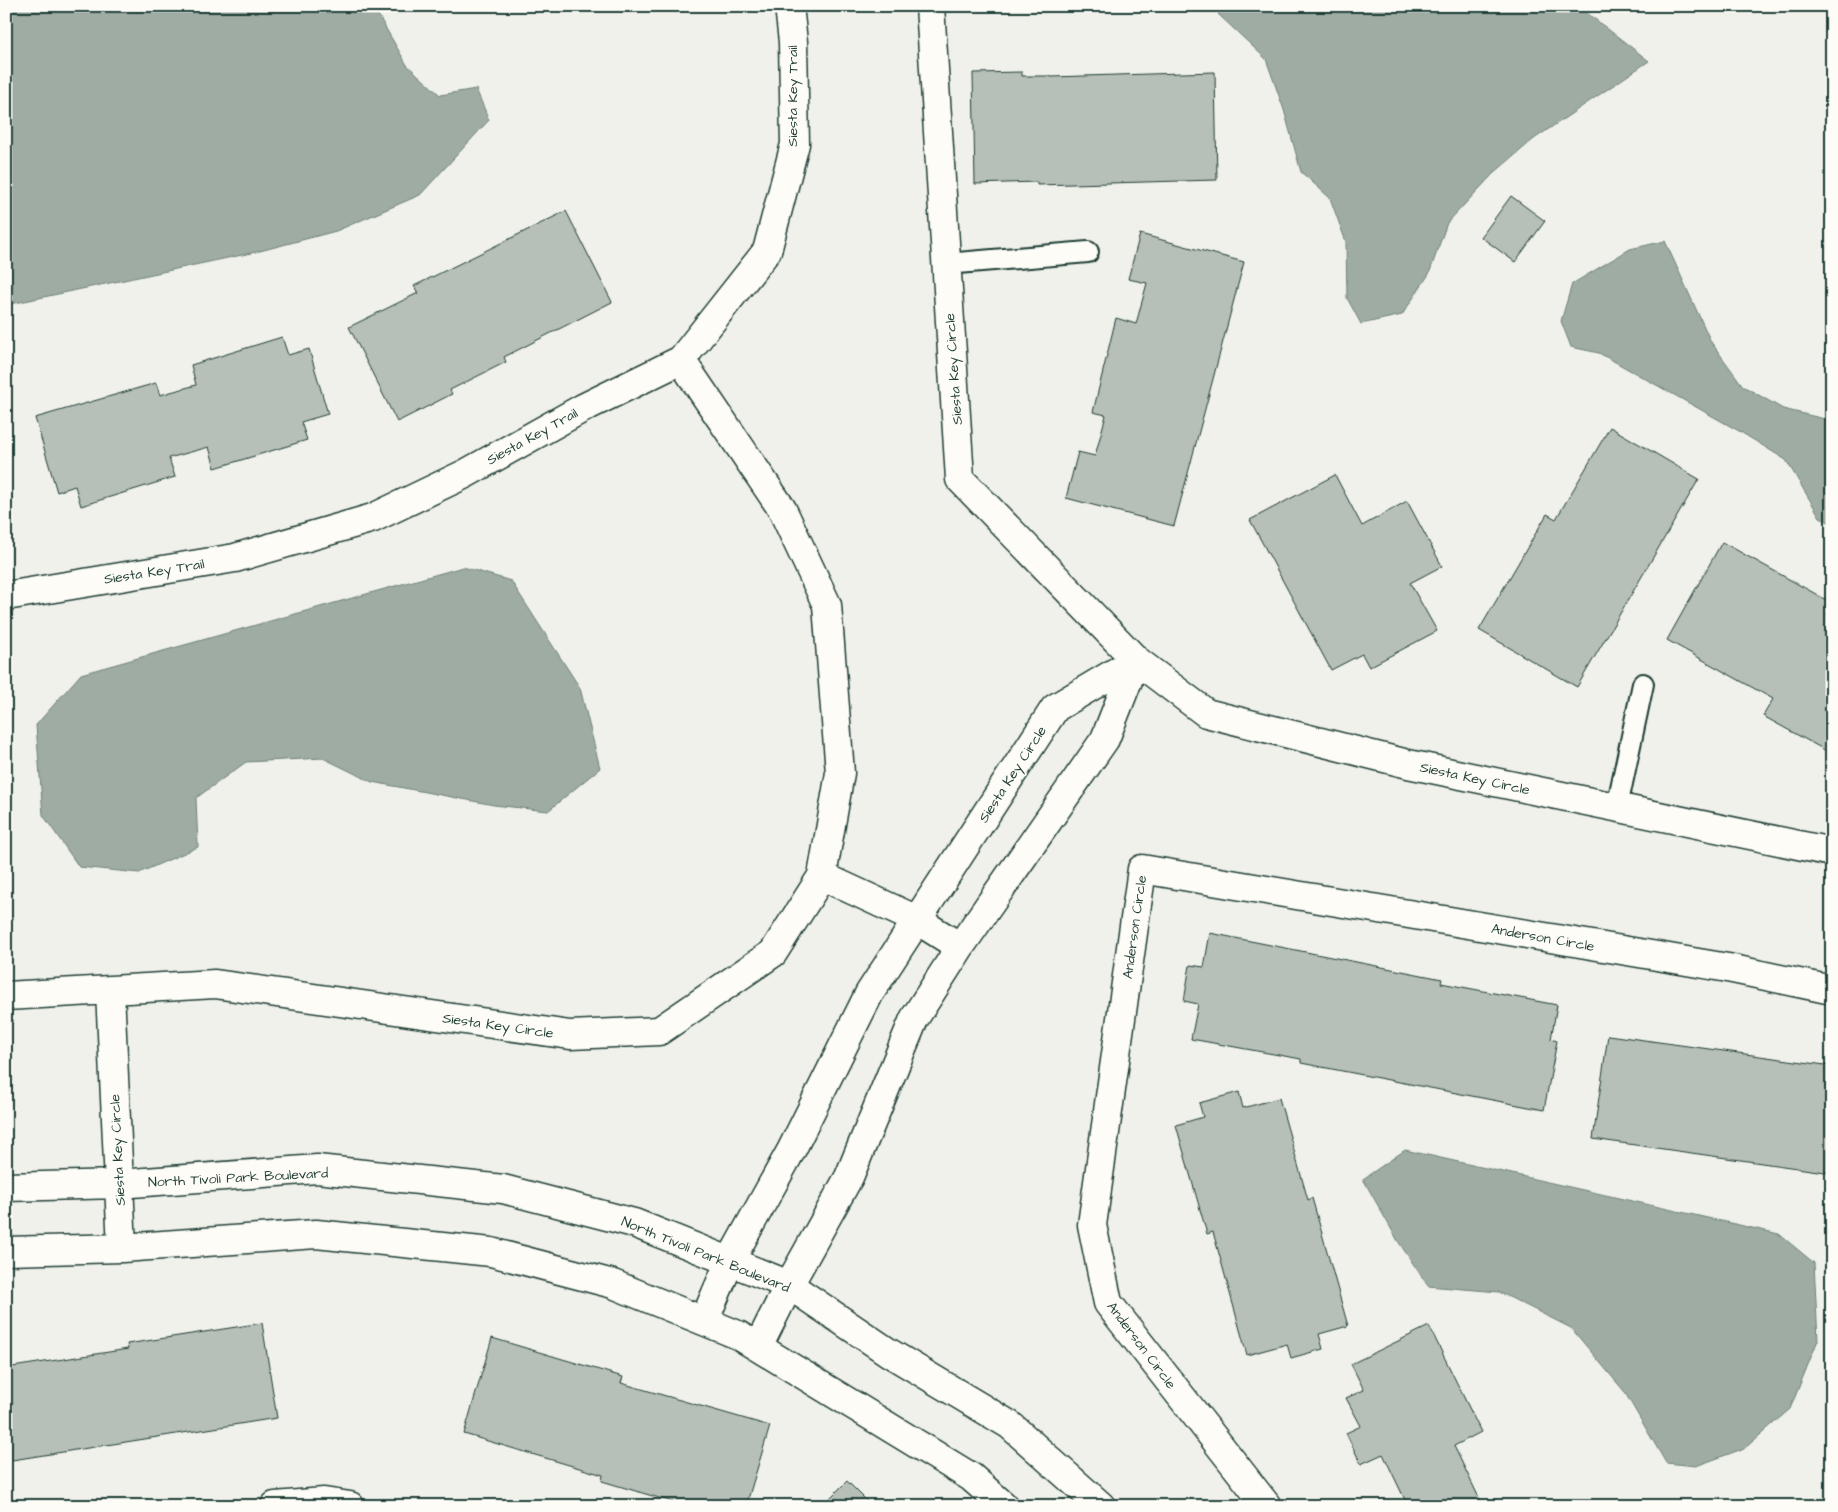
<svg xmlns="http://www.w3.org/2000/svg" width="1838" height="1512" font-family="'Architects Daughter',sans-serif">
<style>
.water{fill:#9faca4;stroke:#6c8077}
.building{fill:#b6bfb8;stroke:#1f3d34}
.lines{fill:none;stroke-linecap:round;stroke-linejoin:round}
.service-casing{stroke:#1f3d34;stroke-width:24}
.minor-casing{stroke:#1f3d34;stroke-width:31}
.service{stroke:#fdfcf7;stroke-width:20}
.minor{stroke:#fdfcf7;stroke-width:28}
.labels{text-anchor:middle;stroke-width:4;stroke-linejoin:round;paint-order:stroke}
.street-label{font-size:14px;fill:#1f3d34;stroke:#fdfcf7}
</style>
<rect width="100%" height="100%" fill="#f0f1eb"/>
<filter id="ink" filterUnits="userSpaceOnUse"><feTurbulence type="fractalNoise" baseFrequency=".02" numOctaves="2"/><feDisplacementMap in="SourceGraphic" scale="10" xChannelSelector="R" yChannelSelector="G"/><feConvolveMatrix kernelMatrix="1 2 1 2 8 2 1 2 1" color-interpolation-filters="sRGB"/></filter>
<g filter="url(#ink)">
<path class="water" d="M6,6H367L377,13L407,65L440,95L476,89L489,120L420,195L336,231L256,252L6,305Z
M1223,6H1578L1649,61L1534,139L1494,173L1447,223L1429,274L1402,315L1361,324L1347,298L1346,242L1330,198L1301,172L1284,110L1266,59L1218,14Z
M1665,241L1711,342L1743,386L1783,409L1829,420L1832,418V524L1820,517L1786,460L1739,431L1599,353L1571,347L1561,321L1572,284L1630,249Z
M463,567L511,581L580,688L600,768L548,811L494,805L372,782L323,758L246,762L196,798L198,847L139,873L79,867L43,815L36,725L81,674Z
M1405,1150L1779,1234L1814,1263L1818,1340L1790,1409L1745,1448L1696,1466L1666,1463L1624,1391L1571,1328L1499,1292L1428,1286L1398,1241L1363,1179Z"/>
<path class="building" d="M1022,72V76H1050L1051,77L1215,72L1217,180L1037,185V182L975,184L973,73Z
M1511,196L1545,221L1515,262L1481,237Z
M566,211L612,302L504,357L506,362L450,390L452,394L397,422L349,327L418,293L414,286Z
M1140,234L1244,262L1174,526L1066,498L1078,452L1095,456L1106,415L1093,412L1116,318L1136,324L1147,283L1128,279Z
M282,337L288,355L309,349L328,414L301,422L307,440L215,468L209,447L169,458L175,477L81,506L75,486L57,492L35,418L156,383L160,395L196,385L191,365Z
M1610,427L1699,479L1577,687L1479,630L1547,514L1556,519Z
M1335,475L1362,526L1407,501L1442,566L1410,583L1437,631L1369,667L1362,654L1331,670L1250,520Z
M6,478L12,499L6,500Z
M1722,542L1832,603L1827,615L1832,618V754L1763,716L1773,699L1667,640Z
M1210,933L1442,979L1441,983L1557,1005L1551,1039L1557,1041L1544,1110L1301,1063V1059L1191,1039L1198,1004L1184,1001L1190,965L1204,967Z
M1608,1035L1832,1066V1173L1593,1139Z
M1239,1092L1243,1108L1279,1098L1308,1200L1312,1198L1348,1326L1319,1334L1323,1349L1291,1358L1287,1344L1247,1355L1213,1232L1207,1234L1176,1125L1203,1117L1199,1103Z
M262,1323L277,1418L6,1461V1368L128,1349L127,1344Z
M1429,1326L1481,1432L1454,1446L1483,1506H1408L1383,1454L1361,1464L1346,1433L1361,1426L1346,1398L1364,1390L1351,1364Z
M492,1338L623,1377L621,1383L770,1426L746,1506H686L602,1481L603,1475L464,1434Z
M847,1481L872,1506H822Z"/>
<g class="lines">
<defs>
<path id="service" d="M946,264L1088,252
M1617,807L1643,684"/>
<path id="minor" d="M930,6L960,479L1136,660L1206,713L1408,764L1832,852
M6,596L235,558L373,518L465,474L583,408L681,360L767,251L795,144L793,42L789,6
M822,876L917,920L960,947
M110,991L122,1248
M6,996L215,984L570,1035L659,1031L773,953L822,876L840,773L827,605L782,509L681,360
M6,1187L119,1184L317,1169L503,1189L634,1223L789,1285L888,1352L1010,1425L1101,1506
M6,1251L122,1248L316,1234L491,1252L613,1284L738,1335L971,1477L1004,1506
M704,1321L730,1261L792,1149L869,994L1055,708L1136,660
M758,1347L789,1285L849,1177L914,1019L960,947L1105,739L1136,660
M275,1506L324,1502L350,1506
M1267,1506L1108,1303L1092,1225L1142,869L1728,968L1832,990"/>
</defs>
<use href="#service" class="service-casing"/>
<use href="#minor" class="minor-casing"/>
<use href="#service" class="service"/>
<use href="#minor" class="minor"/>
</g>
</g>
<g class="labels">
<g class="street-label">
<text transform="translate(792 96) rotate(-90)" y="5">Siesta Key Trail</text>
<text transform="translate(953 369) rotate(-94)" y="5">Siesta Key Circle</text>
<text transform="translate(532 436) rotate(-29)" y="5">Siesta Key Trail</text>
<text transform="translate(154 571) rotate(-9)" y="5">Siesta Key Trail</text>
<text transform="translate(1012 774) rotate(-57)" y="5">Siesta Key Circle</text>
<text transform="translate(1475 778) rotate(12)" y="5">Siesta Key Circle</text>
<text transform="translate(1134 927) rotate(-82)" y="5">Anderson Circle</text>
<text transform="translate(1543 937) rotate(10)" y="5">Anderson Circle</text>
<text transform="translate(498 1025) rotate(8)" y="5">Siesta Key Circle</text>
<text transform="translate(117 1150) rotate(-93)" y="5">Siesta Key Circle</text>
<text transform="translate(238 1177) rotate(-3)" y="5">North Tivoli Park Boulevard</text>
<text transform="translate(706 1254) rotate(22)" y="5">North Tivoli Park Boulevard</text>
<text transform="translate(1142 1345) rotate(53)" y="5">Anderson Circle</text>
</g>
</g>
<rect width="1838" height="1512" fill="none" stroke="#fdfcf7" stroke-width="25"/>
<rect x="12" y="12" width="1813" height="1487" fill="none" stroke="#1f3d34" stroke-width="2" filter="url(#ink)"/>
</svg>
